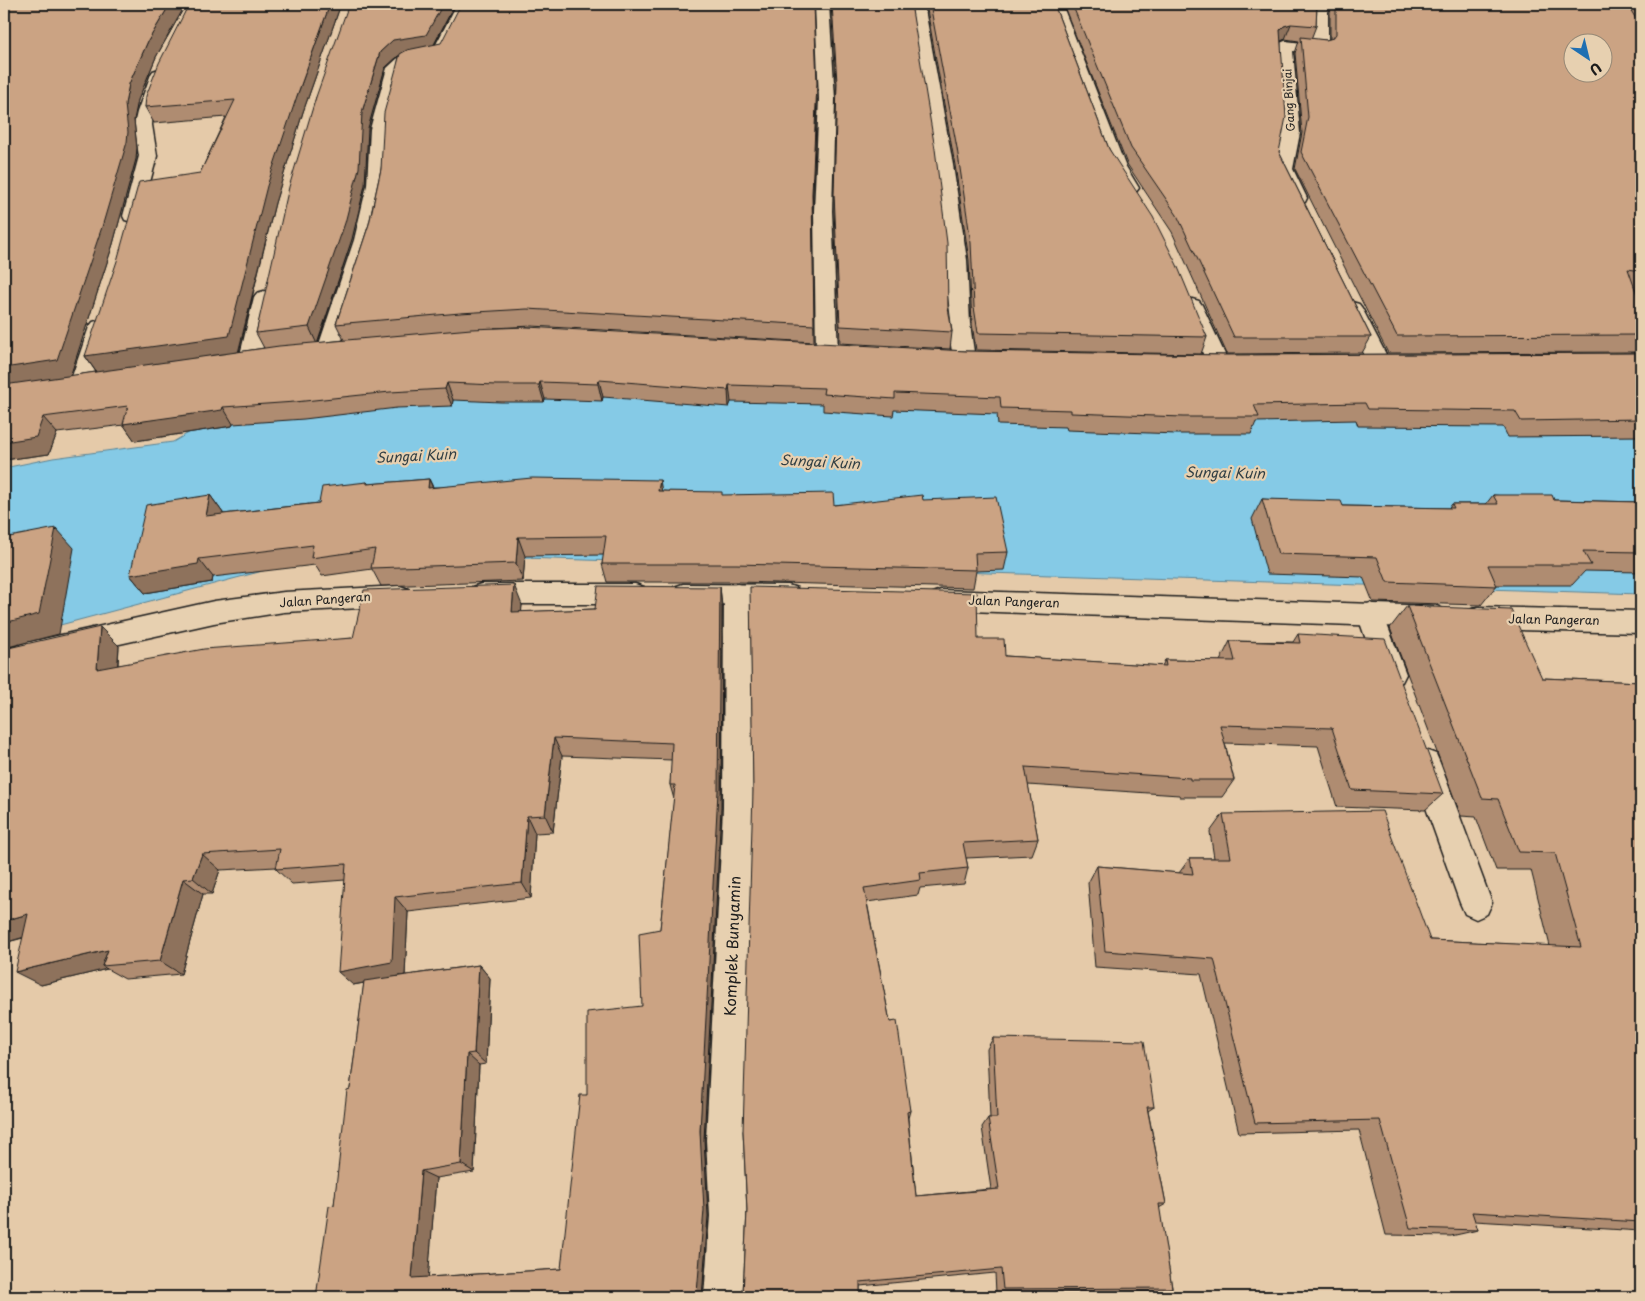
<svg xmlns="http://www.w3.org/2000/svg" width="1645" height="1301" font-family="'Playpen Sans',sans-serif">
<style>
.water{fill:#85cae6;stroke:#5b8495}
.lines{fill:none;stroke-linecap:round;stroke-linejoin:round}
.minor-casing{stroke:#1c1c1c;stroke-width:3}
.tertiary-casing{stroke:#1c1c1c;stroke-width:3}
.minor{fill:#e7d0b0;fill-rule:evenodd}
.tertiary{fill:#e7d0b0;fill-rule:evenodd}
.wall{fill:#af8c71;stroke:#1c1c1c;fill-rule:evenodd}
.shaded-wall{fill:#8e725c;stroke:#1c1c1c}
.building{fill:#cba383;stroke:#1c1c1c;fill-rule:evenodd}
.labels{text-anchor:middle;stroke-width:4.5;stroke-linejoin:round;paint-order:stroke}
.far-street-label{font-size:11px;fill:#1c1c1c;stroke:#e7d0b0}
.street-label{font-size:12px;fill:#1c1c1c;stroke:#e7d0b0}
.water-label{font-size:14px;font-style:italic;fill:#313f44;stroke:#e7d0b0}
.near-street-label{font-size:15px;fill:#1c1c1c;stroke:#e7d0b0}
</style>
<rect width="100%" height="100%" fill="#e5caa9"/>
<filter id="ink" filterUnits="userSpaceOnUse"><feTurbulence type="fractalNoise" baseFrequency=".02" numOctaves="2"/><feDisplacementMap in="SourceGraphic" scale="10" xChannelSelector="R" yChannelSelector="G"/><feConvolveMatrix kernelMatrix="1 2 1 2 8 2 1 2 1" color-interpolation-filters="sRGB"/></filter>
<g filter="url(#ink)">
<path class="water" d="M491,376L1641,392V594L522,558L300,561L4,640V468L53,458L173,442L242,402Z"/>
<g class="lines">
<defs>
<path id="minor" d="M457,4H471L444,58L411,64L403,69L388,129L385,185L374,240L339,350L336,355L328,357L320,355L317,350L354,240L367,185L370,129L387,68L398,58L432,52Z
M815,4H829L835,99L832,211L838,352L835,357L827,359L819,357L816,352L814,211L819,99Z
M910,4H924L953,165L967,260L970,324L975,359L972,364L964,366L956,364L953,359L948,324L947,260L935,165Z
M1048,4H1062L1125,165L1139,188L1136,192L1130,194L1124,192L1107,165Z
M1314,4H1328V49L1326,52L1320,54L1293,51L1300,133L1293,169L1307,198L1305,202L1298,204L1291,202L1289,198L1275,169L1282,133L1277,46L1280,43L1285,41L1312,44Z
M159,69L165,71L167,74L153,112L152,125L157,156L141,216L139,220L132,222L125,220L123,216L139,156L134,125L137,112L151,74L153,71Z
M264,291L271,293L274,297L261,359L258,364L250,366L242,364L239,359L254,297L257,293Z
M1192,299L1199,301L1202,305L1229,363L1226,368L1218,370L1210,368L1207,363L1182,305L1185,301Z
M1352,302L1359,304L1362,308L1390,362L1387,367L1379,369L1371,367L1368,362L1342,308L1345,304Z
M100,320L107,322L111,327L91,385L88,390L80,392L72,390L69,385L89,327L93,322Z
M737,584L746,587L750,594L753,808L744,1140L748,1216L744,1297H704L710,1216L706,1140L723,808L724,594L728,587Z
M1370,603L1379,607L1383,614L1406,674L1402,682L1392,686L1382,682L1378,674L1357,614L1361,607Z
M1425,750L1436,754L1440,763L1492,903L1487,914L1476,919L1465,914L1460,903L1410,763L1414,754Z"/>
<path id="tertiary" d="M481,584H635L644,587L648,594L644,601L635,604H481L472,601L468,594L472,587Z
M683,584L788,585L797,588L801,595L797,602L788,605L683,604L674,601L670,594L674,587Z
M400,586L409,589L413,596L409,603L400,606L284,612L214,623L25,665L4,672V650L25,643L214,601L284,592Z
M941,590L1437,606L1446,610L1450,617L1446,624L1437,628L941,610L932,607L928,600L932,593Z
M1478,607L1641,611V633L1478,629L1469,626L1465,618L1469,610Z"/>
</defs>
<use href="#minor" class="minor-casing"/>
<use href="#tertiary" class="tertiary-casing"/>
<use href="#minor" class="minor"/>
<use href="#tertiary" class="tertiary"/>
</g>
<path class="wall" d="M4,4H186L156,57L138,100L134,120L137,148L136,159L113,244L70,376L96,372L85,356L200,173L226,117L154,123L145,107L189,4H341L303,112L275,203L239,352L264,348L256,333L316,97L455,4L434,45L817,99L812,209L814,342L532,326L494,328L966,351L1225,355L1641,353V436L1508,437L1503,427L1358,426L1356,420L1256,422L1251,434H1177L1067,430L1066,427L998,425L997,414L894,410L893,416L823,411V404L731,402L729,407L603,397L602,401L545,399L544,402H501L453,400L452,406L397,408L304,419L233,424L232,426L135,441L124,425L57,433L49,454L4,460ZM398,56H399L381,169L369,224L336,324L344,340L318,343L352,239L365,185L368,128L385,68Z
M831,4H911L952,332L950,349L840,343L834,211L837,96Z
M926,4H1054L1109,149L1207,337L1201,354L976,350L972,324L969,260L955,165Z
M1063,4H1317L1316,26L1311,39L1326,40L1330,39V4H1641V17L1635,16L1641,27V289H1635L1641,306V348L1638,352L1388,353L1295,169L1302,133L1295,53L1299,41L1285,39L1281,41L1279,152L1371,337L1362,353L1227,354L1172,232L1127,164Z
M429,479L433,487L662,491L834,505L923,500L1008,552L1004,570L976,571L973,588L738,582H607L602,564L604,555L525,556L523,581L381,586L372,569L322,576L315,565L213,577L212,582L145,593L130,575L210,495L223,513V514L319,503L367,482L369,484Z
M1493,495L1554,500L1641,502V572L1585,571L1572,585H1497L1481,605L1373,602L1363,577L1267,574L1252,519L1262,499L1343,506L1449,508L1452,504H1486Z
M720,587L722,607L721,808L704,1140L708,1216L702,1296H741L743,1294L747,1210L743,1131L978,639L1005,656L1162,666L1165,660L1220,661L1230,641L1293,642L1298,634L1443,794L1425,810L1337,807L1318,746L1225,743L1234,780L1222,797H1180L1179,795L1028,785L1038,839L1032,855L966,858L968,868L964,884L920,888L918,895L867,902L890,1022L910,1111L908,1118L916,1196L991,1189L982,1127L988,1118H990L987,1049L993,1038L1154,1107L1148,1111L1166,1204L1159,1208L1172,1288L1159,1292L996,1293L995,1273L860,1286V1297H316L334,1205L350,1089L364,983L353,985L345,880L292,884L276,869V867L220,870L212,894H203L181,974L125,979L107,969L41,985L23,938L4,943V649L119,646L118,665L353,638L522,605L521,612L595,609ZM562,756L672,760L670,785L674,799L660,929L642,1006L587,1095L561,1269L428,1277L436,1178L474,1172L479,1065L486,1064L490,978L479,965L399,976L405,975L408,912L531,898L535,833L553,832Z
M1407,606L1542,678L1641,682V1231L1475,1221L1478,1230L1451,1236L1386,1235L1359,1130L1239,1133L1201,974L1095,967L1088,883L1097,866L1179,873L1190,858H1214L1210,832L1223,814L1430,940L1550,946L1531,870H1496L1476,817L1461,816L1390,628Z"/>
<path class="shaded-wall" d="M170,4H186L156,57L138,100L134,120L137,148L136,159L113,244L70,377L4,387V368L125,104L129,84L148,41Z
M330,4H341L303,112L275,203L238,353L97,373L85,356L297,96Z
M443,4H455L431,50L398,56L385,68L368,128L365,185L352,239L317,344L309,327L362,112L380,52L393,40Z
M1291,24L1285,39L1279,42L1280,30L1284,26Z
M817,83V99L812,211V194Z
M599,380L603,397L602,401L598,384Z
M540,382L545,399L544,402L539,385Z
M447,383L453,400L452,406L445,389Z
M729,385L731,402L729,407L728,390Z
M223,407L233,424L232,426L135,441L123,424Z
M43,417L57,433L49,454L4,460V442Z
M429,479L437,498L428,488Z
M660,480L663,498L658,491Z
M210,495L223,513L220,535L206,516Z
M56,528L74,548L59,634L4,648V623Z
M518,537L525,556L523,581L516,563Z
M199,559L213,577L212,582L145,593L130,575Z
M514,585L522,605L520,632L512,612Z
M720,587L722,607L721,808L704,1140L708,1216L702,1297L697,1293L700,1131Z
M100,627L119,646L116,687L97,669Z
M554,738L562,756L553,832L545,815Z
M527,816L535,833L531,898L522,883Z
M202,854L220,870L212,894L193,878Z
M183,879L203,894L181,974L160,961Z
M395,897L408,912L405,975L353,985L338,972Z
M28,914L52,929L4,943V921Z
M108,950L102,966L107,969L41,985L15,972Z
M479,965L490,978L486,1064L474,1053Z
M467,1054L479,1065L474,1172L461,1164Z
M421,1171L436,1178L428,1282L412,1278Z"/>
<path class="building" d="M4,4H170L148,41L129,84L125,104L128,132L127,142L102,227L57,360L4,368Z
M189,4H330L297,96L267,186L229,336L85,356L117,261L139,182L200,173L235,100L145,107L146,96L159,63Z
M349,4H443L426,35L393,40L380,52L362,112L359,168L345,223L309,327L256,333L289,187L316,97Z
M461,4H814L817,83L812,194L814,325L527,309L460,313L336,324L369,224L381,169L384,113L400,54L407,50L441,43Z
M832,4H911L935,149L947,243L948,307L952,332L840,326L834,194L837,83Z
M930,4H1054L1109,149L1153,217L1177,265L1207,337L978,333L974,307L971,243L957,148Z
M1072,4H1317L1316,26L1291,24L1284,26L1280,30L1286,117L1279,152L1371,337H1234L1177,215L1131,148Z
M1336,4H1627L1641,27V271L1628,269L1641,306V335L1397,336L1301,152L1308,117L1301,37L1326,40L1333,38L1336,34ZM1572,42H1602V72H1572Z
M527,327L966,351L1225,355L1641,353V419L1521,421L1515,411L1368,409L1365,403L1254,405L1259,417H1183L1071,413V410L1001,408L1000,397L895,393V399L823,394L824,388L729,385L728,390L599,380L598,384L540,382L539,385H496L447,383L445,389L390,392L295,402L223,407L222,410L123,424L128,406L43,417L36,437L4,442V385L279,346L471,329Z
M532,478L660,480L658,491L722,492V495L833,493L834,505L922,495L923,500L996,497L1008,552L975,553L976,570L736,564H602L606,536L518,537L516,563L371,568L375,549L311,558L313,545L199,559L198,564L130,575L146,505L210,495L206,516L319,503L322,487L367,482V484L429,479L428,488Z
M1493,495H1552L1554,500L1641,502V552L1583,551L1591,565H1488L1497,586L1387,582L1377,557L1278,554L1262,499L1341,501L1343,506L1454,508L1452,504H1498Z
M56,528L39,614L4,623V538Z
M514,585L512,612L595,609L598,586L720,587L718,791L700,1131L704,1210L697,1293L699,1296H741L743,1294L747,1210L743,1131L753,791L750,587L977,593L978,639H1004L1005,656L1166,666L1165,660L1235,661L1230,641L1300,643L1298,634L1385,639L1443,794L1352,790L1332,728L1220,725L1234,780H1190V778L1025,767L1038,839L963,843L968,868L920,873L921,880L864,888L890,1022L897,1021L910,1111L907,1112L916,1196L999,1189L988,1118H997L993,1038L1144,1041L1154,1107H1147L1166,1204H1159L1172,1288L1003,1289L1001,1269L860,1282V1297H316L329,1206L334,1205L347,1090L350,1089L364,981L479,965L474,1053L467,1054L461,1164L421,1171L412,1278L561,1269L580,1095H587V1012L642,1006L639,933L660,929L675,785H670L672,743L554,738L545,815L527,816L522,883L395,897L392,962L338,972L346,864L276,869L280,849L202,854L193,878L183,879L160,961L102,966L108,950L15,972L28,914L4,921V649L100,627L97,669L204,649L353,638L364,590Z
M1407,606L1511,610L1542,678L1641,682V1222L1472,1212L1478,1230L1410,1228L1380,1120L1255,1123L1214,959L1105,951L1097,866L1193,874L1190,858H1231L1223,814L1382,811L1430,940L1581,947L1555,853L1519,852L1498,799L1482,798Z"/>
</g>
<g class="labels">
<g class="far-street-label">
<text transform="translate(1289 100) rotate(-93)" y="4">Gang Binjai</text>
</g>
<g class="street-label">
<text transform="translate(325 600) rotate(-4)" y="4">Jalan Pangeran</text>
<text transform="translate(1014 602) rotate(2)" y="4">Jalan Pangeran</text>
<text transform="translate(1554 620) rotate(1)" y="4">Jalan Pangeran</text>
</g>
<g class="water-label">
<text transform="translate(416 456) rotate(-3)" y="5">Sungai Kuin</text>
<text transform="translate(820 462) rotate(3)" y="5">Sungai Kuin</text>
<text transform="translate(1225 473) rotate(1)" y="5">Sungai Kuin</text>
</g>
<g class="near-street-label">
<text transform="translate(733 946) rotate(-88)" y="5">Komplek Bunyamin</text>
</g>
</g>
<rect width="1645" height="1301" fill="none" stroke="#e7d0b0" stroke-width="20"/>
<rect x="10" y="10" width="1625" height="1281" fill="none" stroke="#1c1c1c" stroke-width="2" filter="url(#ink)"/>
<g transform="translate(1588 58) rotate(145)"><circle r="24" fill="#e7d0b0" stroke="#968875"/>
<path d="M0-4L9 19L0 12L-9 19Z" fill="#1f6fb2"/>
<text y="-8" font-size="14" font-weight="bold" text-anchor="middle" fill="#1c1c1c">U</text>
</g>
</svg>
